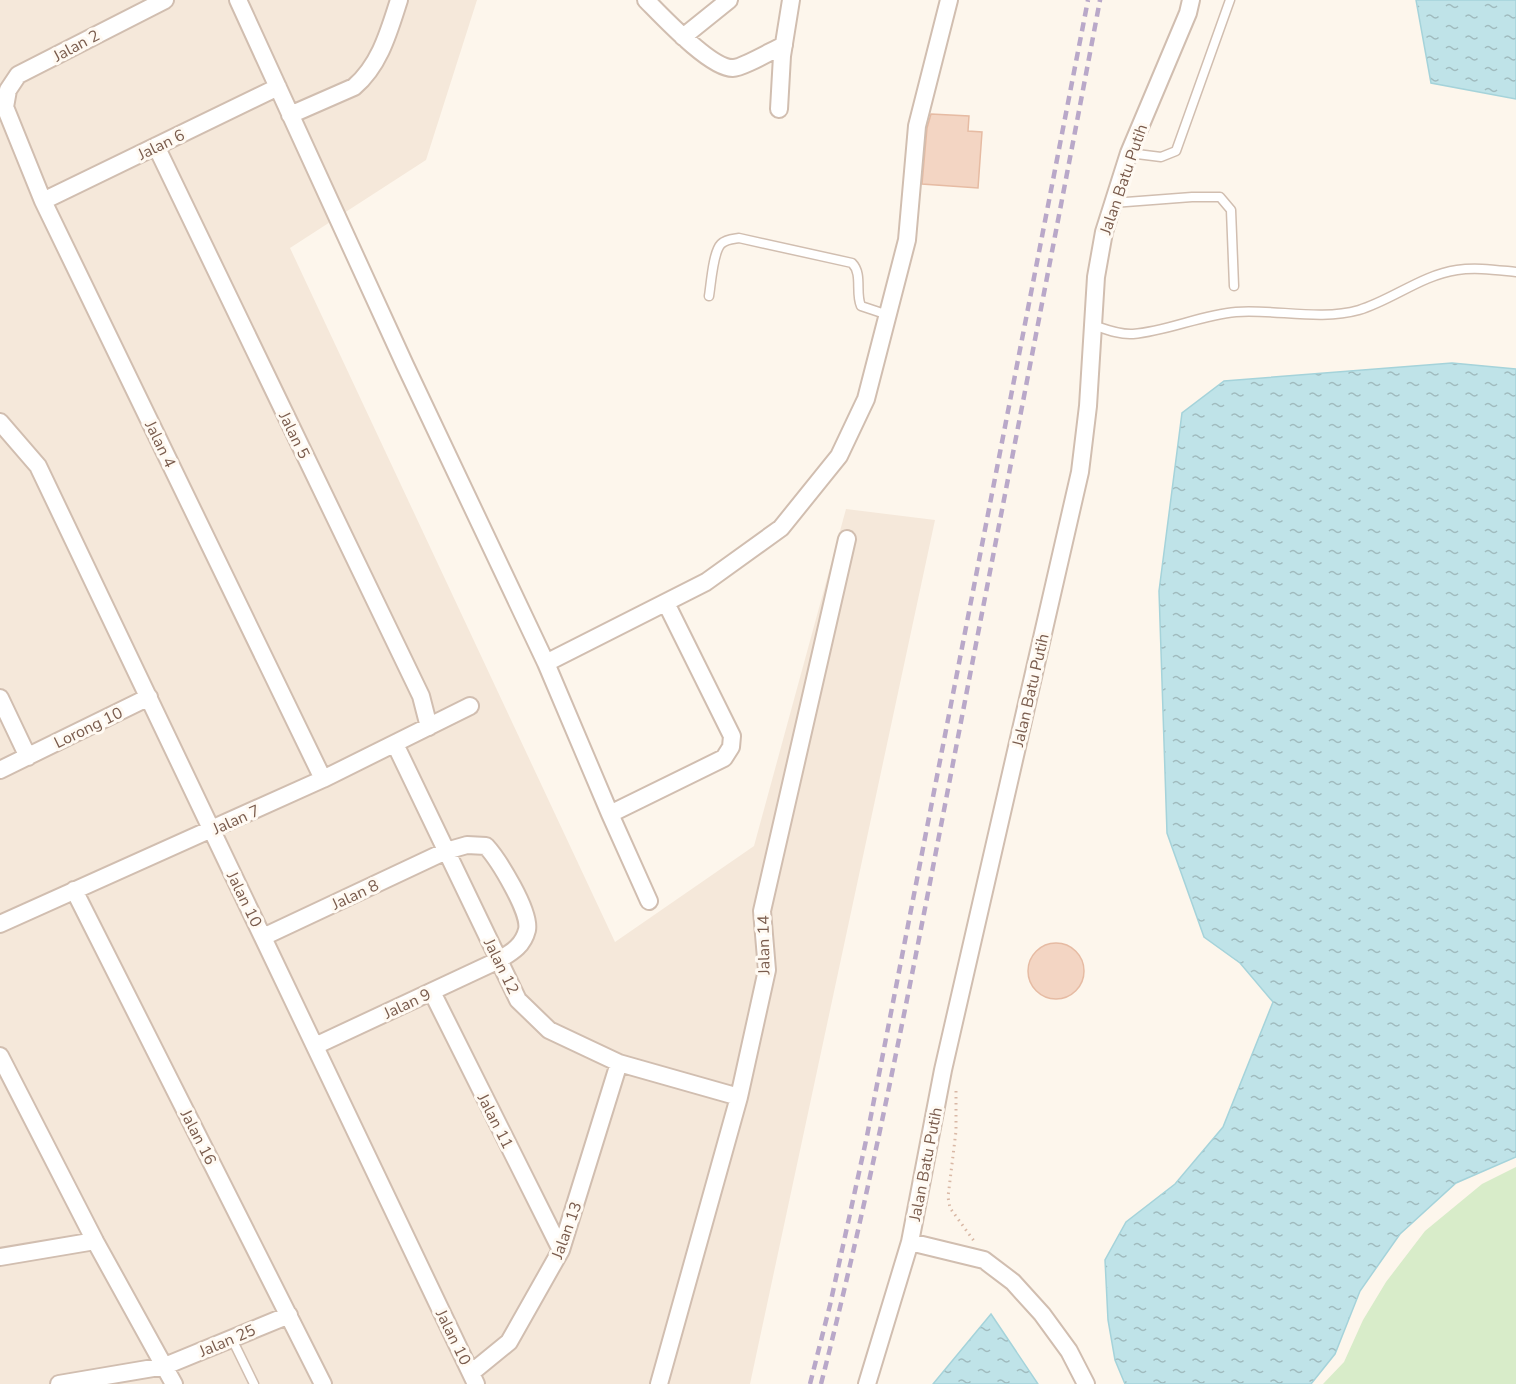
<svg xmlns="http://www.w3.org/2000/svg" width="1516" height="1384" font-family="'Nunito Sans',sans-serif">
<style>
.residential{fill:#f5e8da}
.green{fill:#d8ecc9}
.water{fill:url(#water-ripples);stroke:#a5d3da;stroke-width:1.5}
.building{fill:#f3d5c3;stroke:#e6bba3;stroke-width:1.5}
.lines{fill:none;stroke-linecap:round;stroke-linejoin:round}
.service-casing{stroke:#d1beb0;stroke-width:11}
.minor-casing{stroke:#d1beb0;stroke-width:20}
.path{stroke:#d9b8a5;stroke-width:3;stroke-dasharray:1.5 4.5;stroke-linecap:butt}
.service{stroke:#fff;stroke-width:8}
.minor{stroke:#fff;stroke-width:16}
.rail{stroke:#b9a8c9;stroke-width:4.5;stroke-dasharray:9 6;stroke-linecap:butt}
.labels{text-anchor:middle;stroke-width:6;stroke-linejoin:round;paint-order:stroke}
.street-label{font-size:16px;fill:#7a5c4d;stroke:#fffaf3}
</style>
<defs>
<pattern id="water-ripples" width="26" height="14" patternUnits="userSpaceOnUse" patternTransform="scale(1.5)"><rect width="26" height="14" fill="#bfe3e8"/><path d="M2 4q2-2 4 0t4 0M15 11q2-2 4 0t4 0" fill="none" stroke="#a0bbbe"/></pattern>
</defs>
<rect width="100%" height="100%" fill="#fdf6ec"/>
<path class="residential" d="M0,0H477L426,160L290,248L615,942L754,846L846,509L935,520L750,1384H0Z"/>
<path class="green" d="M1516,1167V1384H1323L1344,1362L1363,1320L1386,1282L1425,1231L1482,1184Z"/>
<path class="water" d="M1416,0H1516V99L1431,83Z
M1452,363L1516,369V1157L1456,1183L1400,1234L1360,1291L1335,1354L1311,1384H1125L1115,1360L1108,1320L1105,1260L1126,1222L1175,1184L1223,1127L1273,1002L1240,963L1204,937L1167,833L1159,591L1182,413L1224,381Z
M991,1314L1038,1384H933Z"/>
<path class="building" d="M931,114L969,116L968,131L982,132L978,188L922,184L927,128Z
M1028 971a28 28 0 1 1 56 0a28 28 0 1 1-56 0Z"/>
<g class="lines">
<defs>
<path id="service" d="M1129,153L1161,157L1176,151L1230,0
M1113,203L1192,197H1220L1231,210L1234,286
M709,296C711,284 713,252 721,244C726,239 733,239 739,238L852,263C863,274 855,293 861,306L888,315
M1093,325C1105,329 1119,335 1133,334C1168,331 1201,315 1236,312C1276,309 1320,321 1359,310C1392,300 1422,275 1457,270C1476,267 1496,270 1516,272
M231,1337L254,1384"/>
<path id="minor" d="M165,0L18,75L8,90L5,107L43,201L323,779
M238,0L405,365L546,663L610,814L649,901
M646,0C662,16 711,69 733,68C742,68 773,50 784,45
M683,37L729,0
M779,109L782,56L791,0
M290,115L354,87C380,65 389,31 399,0
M156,146L421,696L429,727
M43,201L278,87
M0,422L38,466L476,1384
M546,663L706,582L781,528L839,456L866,399L907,240L917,126L949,0
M0,698L28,757
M395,744L518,1000L549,1030L619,1063L739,1097
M0,770L149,697
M610,814L724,758L731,747L732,736L666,603
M74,890L323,1384
M0,924L323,779L470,706
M263,937L446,851L467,845L486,846C498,859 531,912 527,930C523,946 512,952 499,960L315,1046
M432,992L561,1250
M0,1056L95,1241L174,1384
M910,1242L984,1260L1013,1282L1042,1314L1069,1351L1086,1384
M0,1257L95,1241
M471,1373L509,1342L561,1250L619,1063
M59,1384L165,1366L289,1315
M659,1384L739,1097L767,970L762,911L847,539
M867,1384L910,1242L943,1070L1080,472L1088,406L1096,277L1104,232L1129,153L1188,13L1191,0"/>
</defs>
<use href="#service" class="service-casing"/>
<use href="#minor" class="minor-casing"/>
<path class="path" d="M956,1091V1131L948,1197L950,1208L974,1241"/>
<use href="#service" class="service"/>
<use href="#minor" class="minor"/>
<path class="rail" d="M810,1384L830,1305L867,1136L1088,0
M821,1384C876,1169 917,950 959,732C1006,488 1054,244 1100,0"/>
</g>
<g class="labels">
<g class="street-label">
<text transform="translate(76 45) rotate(-28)" y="6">Jalan 2</text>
<text transform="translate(161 144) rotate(-26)" y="6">Jalan 6</text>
<text transform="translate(1123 179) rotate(-71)" y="6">Jalan Batu Putih</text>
<text transform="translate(295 435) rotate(64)" y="6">Jalan 5</text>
<text transform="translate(161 444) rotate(64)" y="6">Jalan 4</text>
<text transform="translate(1030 690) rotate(-77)" y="6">Jalan Batu Putih</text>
<text transform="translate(88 727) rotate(-26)" y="6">Lorong 10</text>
<text transform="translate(236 819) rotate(-24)" y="6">Jalan 7</text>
<text transform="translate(355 894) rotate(-25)" y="6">Jalan 8</text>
<text transform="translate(245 899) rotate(64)" y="6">Jalan 10</text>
<text transform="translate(763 945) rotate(-91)" y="6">Jalan 14</text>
<text transform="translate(502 966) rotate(64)" y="6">Jalan 12</text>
<text transform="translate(407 1003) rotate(-25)" y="6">Jalan 9</text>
<text transform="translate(496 1121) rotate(63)" y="6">Jalan 11</text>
<text transform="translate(199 1137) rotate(63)" y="6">Jalan 16</text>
<text transform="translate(925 1164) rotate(-79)" y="6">Jalan Batu Putih</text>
<text transform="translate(566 1230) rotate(-70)" y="6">Jalan 13</text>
<text transform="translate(454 1337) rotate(64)" y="6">Jalan 10</text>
<text transform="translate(227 1340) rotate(-23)" y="6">Jalan 25</text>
</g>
</g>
</svg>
